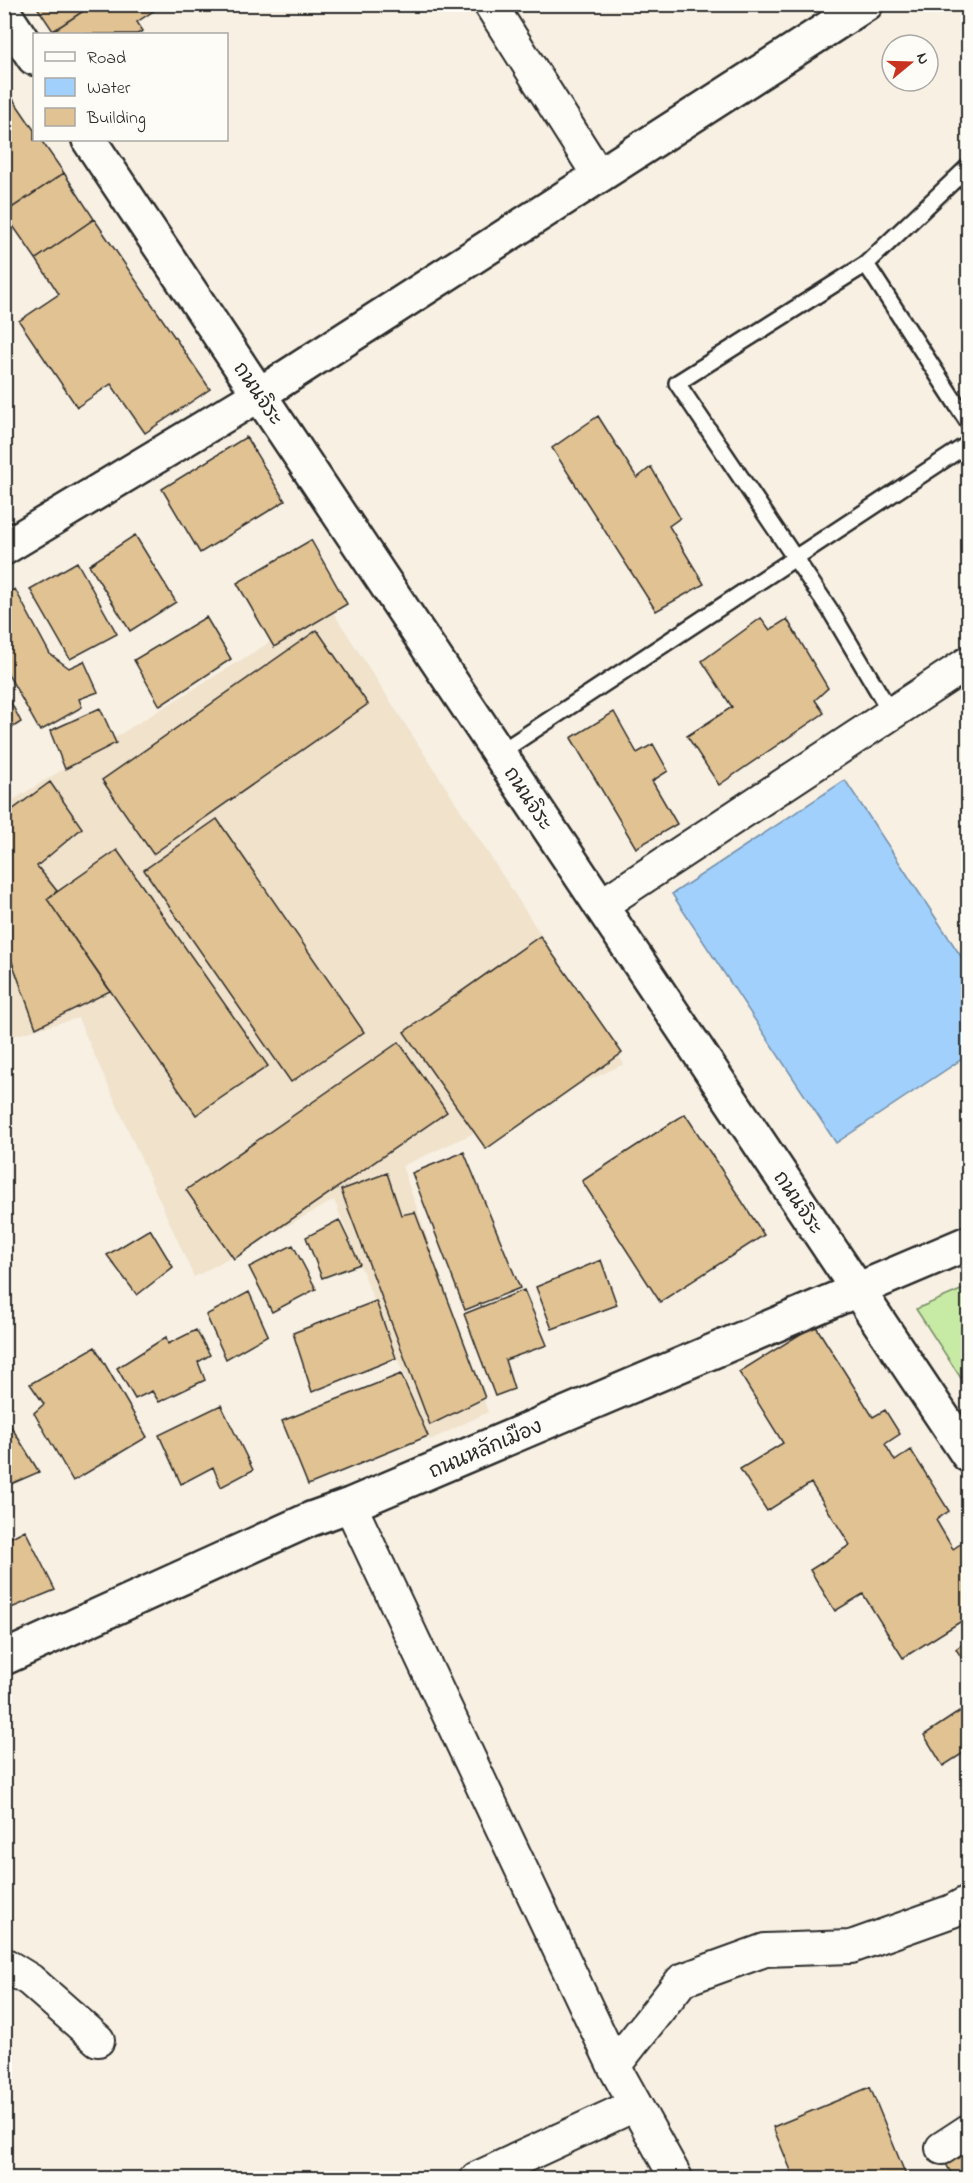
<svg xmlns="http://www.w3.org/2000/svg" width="973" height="2183" font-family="'Indie Flower','Playpen Sans Thai',sans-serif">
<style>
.built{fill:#f0e2cb}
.green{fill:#c7eba4;stroke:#798b68;stroke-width:1.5}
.water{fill:#a1d0fc;stroke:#728ea8;stroke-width:1.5}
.building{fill:#e0c293;stroke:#2b2b2b;stroke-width:1.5}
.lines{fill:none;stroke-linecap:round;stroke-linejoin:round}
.lane-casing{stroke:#2b2b2b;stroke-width:20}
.street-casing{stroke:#2b2b2b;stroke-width:36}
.secondary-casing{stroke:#2b2b2b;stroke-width:38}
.lane{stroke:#fdfcf7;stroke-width:15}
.street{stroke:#fdfcf7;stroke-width:32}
.secondary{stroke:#fdfcf7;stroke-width:33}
.labels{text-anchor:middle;stroke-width:5;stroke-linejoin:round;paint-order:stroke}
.street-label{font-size:20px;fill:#2b2b2b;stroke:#fdfcf7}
</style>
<rect width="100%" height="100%" fill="#f7f0e3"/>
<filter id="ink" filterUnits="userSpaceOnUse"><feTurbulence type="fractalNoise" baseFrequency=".0167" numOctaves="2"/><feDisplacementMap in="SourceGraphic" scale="12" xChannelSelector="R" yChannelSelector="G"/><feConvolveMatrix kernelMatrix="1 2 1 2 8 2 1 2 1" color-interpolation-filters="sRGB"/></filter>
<g filter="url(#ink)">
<path class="built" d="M329,606L624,1064L402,1166L488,1412L430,1440L334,1200L194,1277L78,1018L5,1038V805Z"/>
<path class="green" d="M968,1287V1389L916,1309Z"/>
<path class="water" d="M845,780L968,967V1055L836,1143L672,894Z"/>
<path class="building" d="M35,4H94L53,31Z
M94,4H164L137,22L143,31L137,34H55L53,31Z
M4,86L34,130V140H41L64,173L4,213Z
M64,173L94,219L36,259L4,213Z
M94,219L210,389L145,433L111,384L77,407L19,321L59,294L36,259Z
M598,416L637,478L651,467L680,518L669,526L704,584L656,611L552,448Z
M246,437L285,501L200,553L162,489Z
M135,535L176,602L130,631L89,565Z
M311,540L347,604L274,647L237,583Z
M77,562L117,634L70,659L30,589Z
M15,589L50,654L69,668L84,661L98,692L79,699L82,707L40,731L4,667V595Z
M206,617L231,659L160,706L134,660Z
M761,618L770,630L787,619L828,688L815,700L824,713L719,785L687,736L732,707L702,661Z
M317,630L368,704L153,854L102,780Z
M4,689L21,722L4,733Z
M100,708L116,743L65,769L50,731Z
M614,712L637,753L653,744L668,771L652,781L677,824L636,848L571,738Z
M50,782L82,828L37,866L57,891L47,899L110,991L36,1028L4,940V816Z
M217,819L364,1032L291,1082L144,870Z
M117,850L268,1066L196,1115L47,899Z
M540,936L622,1053L486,1149L404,1032Z
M399,1042L447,1112L234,1259L186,1190Z
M685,1114L764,1235L660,1302L582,1181Z
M464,1152L520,1288L465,1310L412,1173Z
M387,1173L401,1215L415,1212L485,1398L430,1425L341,1190Z
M339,1220L360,1264L322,1278L306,1237Z
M150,1229L173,1267L137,1295L107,1255Z
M293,1245L316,1289L272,1312L249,1267Z
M601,1260L617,1305L552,1329L536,1287Z
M524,1290L547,1345L505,1360L514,1389L495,1396L464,1314Z
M249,1292L268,1335L226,1359L206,1315Z
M376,1301L396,1358L312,1392L293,1333Z
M815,1325L873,1417L885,1410L900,1434L885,1444L895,1461L911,1450L949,1511L936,1520L953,1549L968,1539V1617L903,1658L863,1594L835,1611L810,1570L850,1545L811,1483L767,1511L740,1469L783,1443L739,1372Z
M196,1330L210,1355L198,1362L205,1380L159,1402L152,1391L135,1399L117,1368L166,1337L168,1344Z
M95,1347L147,1437L73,1481L34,1413L44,1404L30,1384Z
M401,1374L428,1436L308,1485L282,1421Z
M221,1405L253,1470L221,1487L213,1467L181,1484L159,1435Z
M4,1415L39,1472L4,1487Z
M25,1530L55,1590L4,1611V1541Z
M968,1640V1668L956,1649Z
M968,1706V1750L943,1766L924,1735Z
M870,2087L907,2178H794L773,2127Z
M968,2151V2178H954L946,2164Z"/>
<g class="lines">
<defs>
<path id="lane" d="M866,264L968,422
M891,713L830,610L677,383L866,264L968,167
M499,753L968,444"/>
<path id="street" d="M490,4L599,176
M600,906L968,663
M350,1505L614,2066L676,2178
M4,1964L30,1980L98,2040
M614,2066L682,1980L765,1950L851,1947L952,1911L968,1902
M942,2148L968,2131
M477,2178L635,2105"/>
<path id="secondary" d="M4,13L34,58
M89,140L968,1455
M4,548L260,394L866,4
M4,1658L311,1519L350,1505L968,1243"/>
</defs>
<use href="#lane" class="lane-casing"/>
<use href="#street" class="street-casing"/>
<use href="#secondary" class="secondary-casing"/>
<use href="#lane" class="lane"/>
<use href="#street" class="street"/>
<use href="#secondary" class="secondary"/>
</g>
</g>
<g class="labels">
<g class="street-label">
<text transform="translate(259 393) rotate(56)" y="7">ถนนจิระ</text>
<text transform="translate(529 798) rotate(57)" y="7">ถนนจิระ</text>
<text transform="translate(799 1202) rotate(56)" y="7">ถนนจิระ</text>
<text transform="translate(485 1448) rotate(-23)" y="7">ถนนหลักเมือง</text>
</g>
</g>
<rect width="973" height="2183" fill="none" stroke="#fdfcf7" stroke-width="24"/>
<rect x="12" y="12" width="949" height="2159" fill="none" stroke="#2b2b2b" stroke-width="2" filter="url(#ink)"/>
<rect x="33" y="33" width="195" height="108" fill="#fdfcf7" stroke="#a9a8a5" stroke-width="1.5"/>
<rect x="45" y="52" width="30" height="9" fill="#fdfcf7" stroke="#a9a8a5" stroke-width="1.5"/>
<text x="87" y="63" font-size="18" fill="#2b2b2b">Road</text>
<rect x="45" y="78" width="30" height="18" fill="#a1d0fc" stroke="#a9a8a5" stroke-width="1.5"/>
<text x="87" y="93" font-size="18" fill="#2b2b2b">Water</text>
<rect x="45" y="108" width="30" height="18" fill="#e0c293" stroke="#a9a8a5" stroke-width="1.5"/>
<text x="87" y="123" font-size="18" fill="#2b2b2b">Building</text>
<g transform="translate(910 63) rotate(71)"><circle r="28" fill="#fdfcf7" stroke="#a9a8a5" stroke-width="1.5"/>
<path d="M0-4.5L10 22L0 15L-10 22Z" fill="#c8321e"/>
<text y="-9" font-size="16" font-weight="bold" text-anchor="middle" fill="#2b2b2b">N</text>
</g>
</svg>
